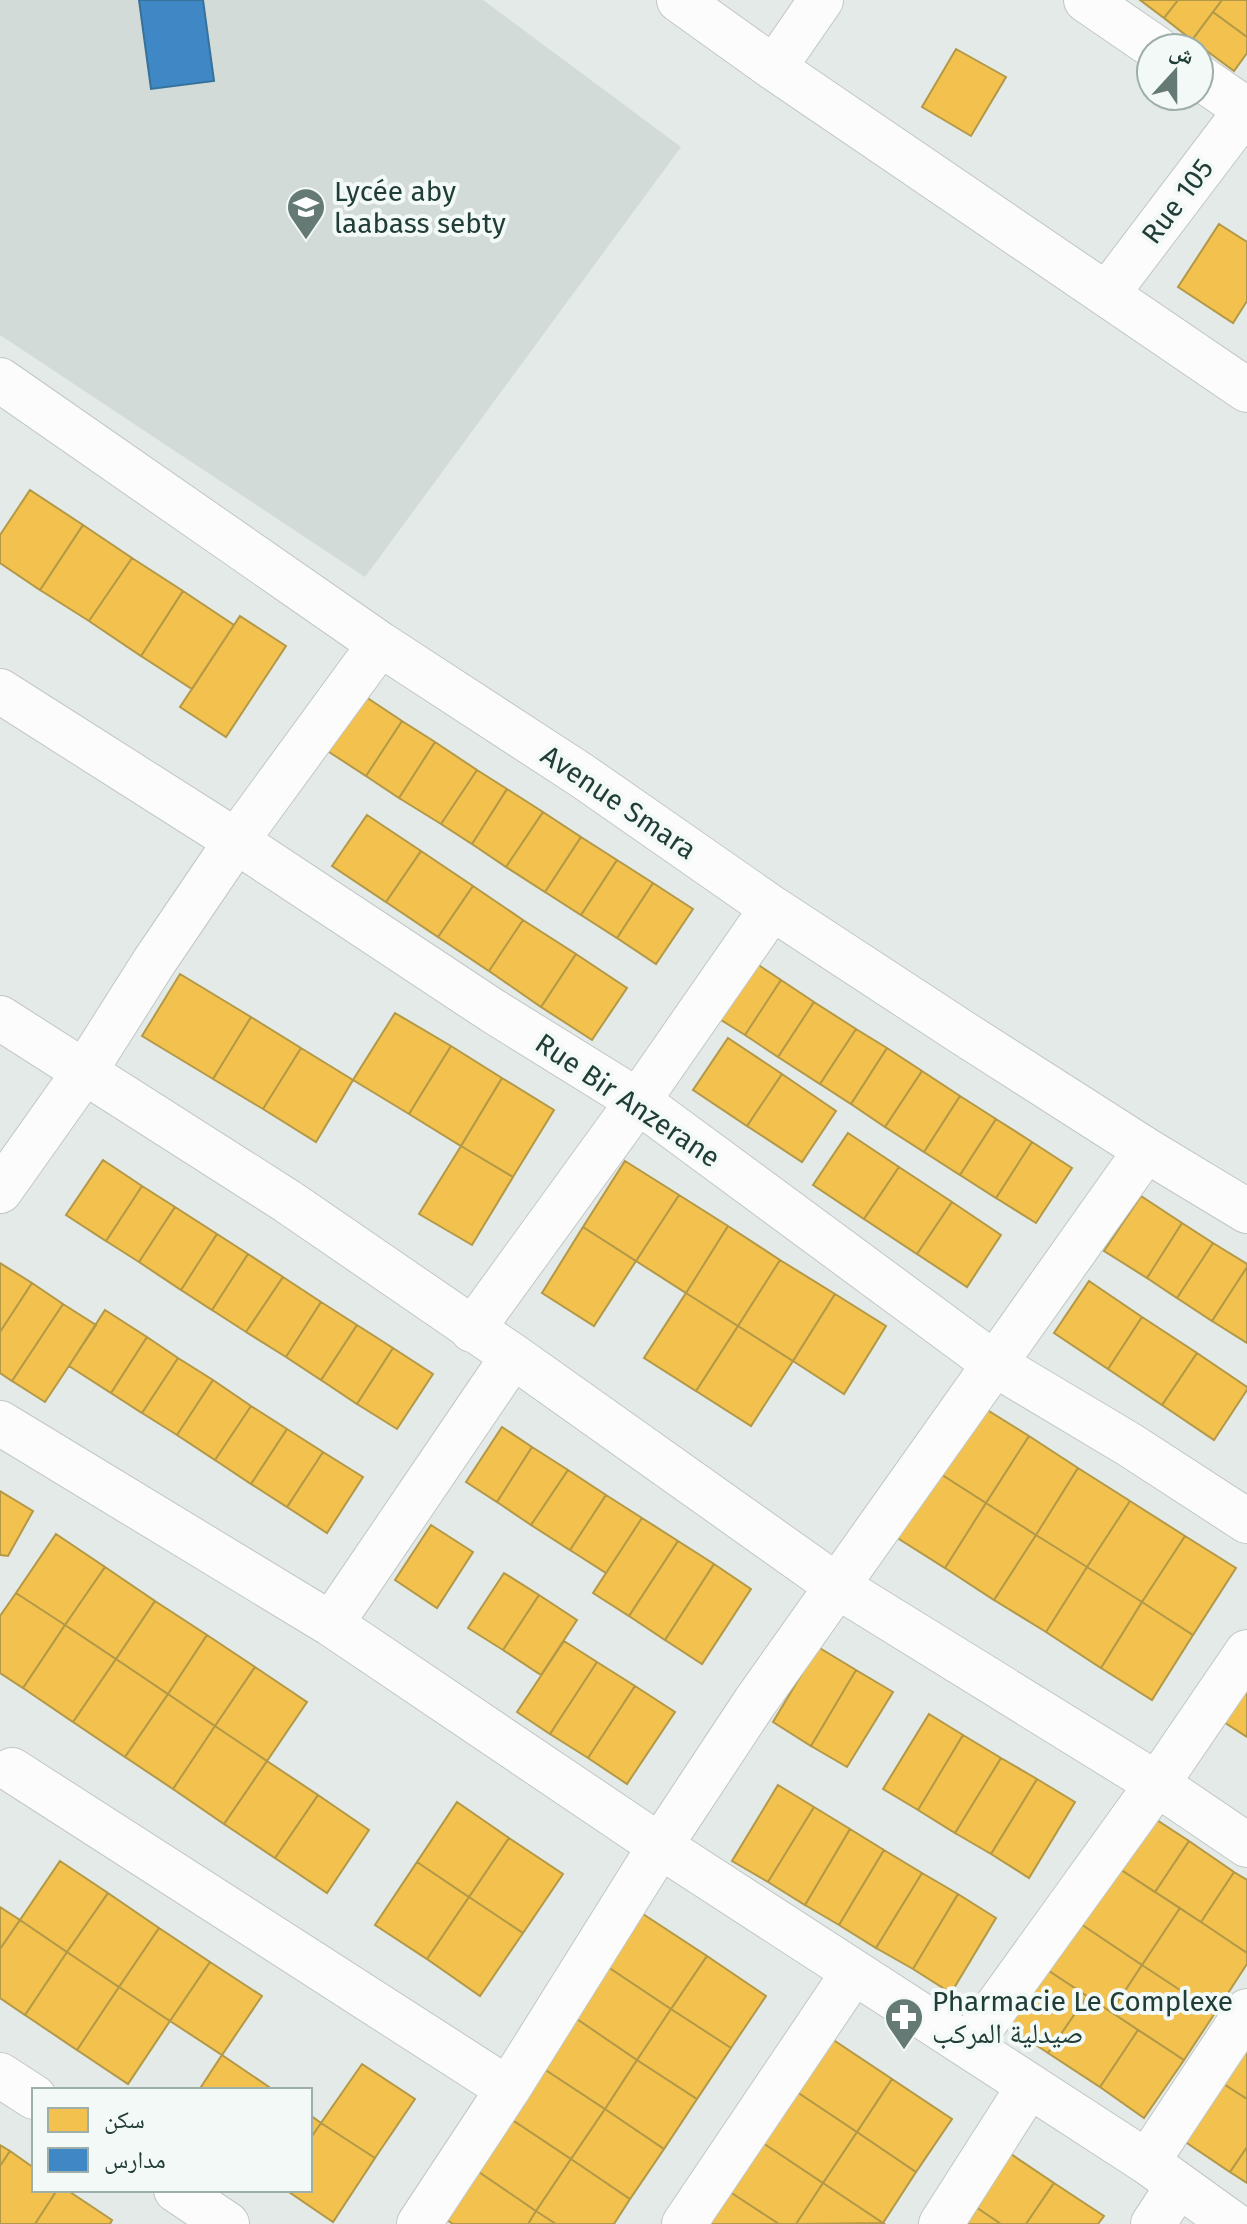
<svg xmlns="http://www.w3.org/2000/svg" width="1247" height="2224" font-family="'Fira Sans','Noto Naskh Arabic',sans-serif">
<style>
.built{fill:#d2dbd7}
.homes{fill:#f2c14e;stroke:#b39947;stroke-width:2}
.schools{fill:#3f88c5;stroke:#36729a;stroke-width:2}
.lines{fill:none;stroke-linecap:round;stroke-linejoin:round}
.street-casing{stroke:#c1c7c4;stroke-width:46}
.street{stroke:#fbfcfb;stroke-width:44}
.labels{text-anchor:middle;stroke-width:8;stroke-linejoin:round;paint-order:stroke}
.poi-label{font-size:28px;fill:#213d37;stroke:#f2f9f6;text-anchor:start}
.street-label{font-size:28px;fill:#213d37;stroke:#f2f9f6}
</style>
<rect width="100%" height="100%" fill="#e4eae7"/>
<path class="built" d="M0,0H483L681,147L365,577L0,335Z"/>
<path class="homes" d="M1140,0H1178L1164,18Z
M1178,0H1222L1192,40L1164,18Z
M1222,0H1247V37L1213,12Z
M1213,12L1247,37V53L1234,71L1192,40Z
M956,49L1006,77L971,136L922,107Z
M1219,224L1247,242V301L1233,323L1178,287Z
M30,490L83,525L40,590L0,563V535Z
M83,525L132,558L89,621L40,590Z
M132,558L183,591L141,656L89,621Z
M183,591L234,625L192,689L141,656Z
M240,616L286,646L226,737L180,707Z
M363,695L402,721L366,776L326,750Z
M402,721L435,742L399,798L366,776Z
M435,742L477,770L441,824L399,798Z
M477,770L507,789L472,844L441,824Z
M507,789L543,812L506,867L472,844Z
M543,812L581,837L545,892L506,867Z
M367,815L421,851L386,902L332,866Z
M581,837L617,860L581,915L545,892Z
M421,851L473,886L438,937L386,902Z
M617,860L653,883L617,938L581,915Z
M653,883L693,909L656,964L617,938Z
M473,886L523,920L489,971L438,937Z
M523,920L576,954L541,1007L489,971Z
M576,954L627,988L592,1040L541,1007Z
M742,954L781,980L745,1035L705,1010Z
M180,974L251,1017L213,1079L142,1036Z
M781,980L814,1002L778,1057L745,1035Z
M814,1002L856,1029L820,1084L778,1057Z
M395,1013L451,1046L409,1114L353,1080Z
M251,1017L301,1048L263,1109L213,1079Z
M856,1029L887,1048L851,1104L820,1084Z
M728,1038L782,1074L747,1126L693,1090Z
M451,1046L502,1078L461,1146L409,1114Z
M301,1048L353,1080L316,1142L263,1109Z
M887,1048L922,1071L885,1127L851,1104Z
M922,1071L960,1096L924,1152L885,1127Z
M782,1074L836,1111L802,1162L747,1126Z
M502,1078L554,1110L513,1177L461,1146Z
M960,1096L996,1119L960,1175L924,1152Z
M996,1119L1032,1142L996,1198L960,1175Z
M848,1133L899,1167L864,1219L813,1185Z
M1032,1142L1072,1168L1036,1223L996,1198Z
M461,1146L513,1177L472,1245L419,1214Z
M103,1160L142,1186L106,1241L66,1215Z
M625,1161L679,1195L636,1261L583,1227Z
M899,1167L952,1202L917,1254L864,1219Z
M142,1186L175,1207L139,1262L106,1241Z
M679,1195L728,1226L686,1293L636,1261Z
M1141,1196L1182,1223L1147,1278L1104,1251Z
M952,1202L1001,1235L967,1287L917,1254Z
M175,1207L217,1234L181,1290L139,1262Z
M1182,1223L1213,1243L1177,1298L1147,1278Z
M728,1226L780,1260L738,1326L686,1293Z
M583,1227L636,1261L594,1326L542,1293Z
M217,1234L248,1254L212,1310L181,1290Z
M1213,1243L1247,1264V1267L1212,1321L1177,1298Z
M248,1254L283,1277L246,1332L212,1310Z
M780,1260L835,1294L793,1361L738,1326Z
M0,1263L32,1283L0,1332Z
M1247,1267V1343L1212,1321Z
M283,1277L321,1302L286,1357L246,1332Z
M1089,1281L1142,1317L1108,1369L1054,1333Z
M32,1283L63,1304L12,1381L0,1373V1332Z
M686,1293L738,1326L696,1391L644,1358Z
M835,1294L886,1326L844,1394L793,1361Z
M321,1302L357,1325L321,1380L286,1357Z
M63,1304L96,1325L45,1402L12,1381Z
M105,1310L147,1337L111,1393L69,1366Z
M1142,1317L1197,1353L1162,1405L1108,1369Z
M357,1325L393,1348L357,1404L321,1380Z
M738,1326L793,1361L751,1426L696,1391Z
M147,1337L178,1358L142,1413L111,1393Z
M393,1348L433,1374L397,1429L357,1404Z
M1197,1353L1247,1387V1390L1214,1440L1162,1405Z
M178,1358L213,1380L177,1435L142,1413Z
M213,1380L251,1406L215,1460L177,1435Z
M976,1403L1029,1436L986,1503L933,1469Z
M251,1406L287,1429L251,1484L215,1460Z
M502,1427L532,1447L497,1502L466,1482Z
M287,1429L323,1452L287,1507L251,1484Z
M1029,1436L1078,1468L1036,1535L986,1503Z
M532,1447L568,1470L531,1525L497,1502Z
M323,1452L363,1477L327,1533L287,1507Z
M1078,1468L1130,1501L1087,1567L1036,1535Z
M933,1469L986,1503L945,1568L891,1534Z
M568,1470L606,1495L570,1550L531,1525Z
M0,1491L33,1511L8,1556L0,1555Z
M606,1495L642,1518L606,1573L570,1550Z
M1130,1501L1185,1536L1142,1602L1087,1567Z
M986,1503L1036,1535L994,1600L945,1568Z
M642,1518L678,1541L629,1616L593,1593Z
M431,1525L473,1552L437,1608L395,1580Z
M56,1534L105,1567L65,1625L16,1593Z
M1036,1535L1087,1567L1046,1632L994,1600Z
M1185,1536L1236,1568L1193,1635L1142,1602Z
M678,1541L714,1564L665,1640L629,1616Z
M714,1564L751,1589L702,1664L665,1640Z
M105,1567L155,1601L116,1659L65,1625Z
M1087,1567L1142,1602L1101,1668L1046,1632Z
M504,1573L539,1595L503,1650L468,1628Z
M16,1593L65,1625L23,1688L0,1673V1616Z
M539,1595L577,1620L541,1675L503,1650Z
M155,1601L207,1635L168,1694L116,1659Z
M1142,1602L1193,1635L1152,1700L1101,1668Z
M65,1625L116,1659L73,1722L23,1688Z
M207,1635L255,1667L215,1726L168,1694Z
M564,1641L597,1662L550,1734L517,1712Z
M818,1647L856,1670L811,1746L773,1722Z
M116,1659L168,1694L125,1757L73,1722Z
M597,1662L635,1686L588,1758L550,1734Z
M255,1667L307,1702L267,1761L215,1726Z
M1247,1668V1737L1216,1717Z
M856,1670L893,1692L847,1767L811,1746Z
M635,1686L675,1712L627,1784L588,1758Z
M168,1694L215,1726L173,1789L125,1757Z
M929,1714L963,1735L918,1810L883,1789Z
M215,1726L267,1761L224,1824L173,1789Z
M963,1735L1001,1758L955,1833L918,1810Z
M1001,1758L1037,1779L991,1854L955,1833Z
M267,1761L318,1795L275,1858L224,1824Z
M1037,1779L1075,1802L1029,1878L991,1854Z
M778,1785L814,1807L768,1882L732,1861Z
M318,1795L369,1830L327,1893L275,1858Z
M457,1802L509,1838L469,1897L417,1862Z
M814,1807L850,1829L805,1905L768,1882Z
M1140,1809L1189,1841L1155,1892L1106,1860Z
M850,1829L884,1850L839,1925L805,1905Z
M509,1838L563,1874L523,1933L469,1897Z
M1189,1841L1234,1872L1201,1922L1155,1892Z
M884,1850L922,1873L876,1948L839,1925Z
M1106,1860L1180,1908L1142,1965L1069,1916Z
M60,1861L108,1893L67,1952L20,1920Z
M417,1862L469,1897L427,1959L375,1925Z
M1234,1872L1247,1880V1953L1201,1922Z
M922,1873L958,1894L913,1969L876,1948Z
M108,1893L159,1928L119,1987L67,1952Z
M958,1894L996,1918L951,1993L913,1969Z
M469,1897L523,1933L480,1996L427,1959Z
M0,1907L20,1920L0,1949Z
M1180,1908L1247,1953V1964L1215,2013L1142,1965Z
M643,1914L707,1956L671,2009L608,1967Z
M1069,1916L1142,1965L1111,2012L1037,1963Z
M20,1920L67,1952L25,2015L0,1998V1949Z
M159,1928L210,1962L170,2021L119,1987Z
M67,1952L119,1987L77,2050L25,2015Z
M707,1956L766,1996L731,2048L671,2009Z
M210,1962L262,1996L222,2055L170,2021Z
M1037,1963L1087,1996L1048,2053L999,2021Z
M1142,1965L1215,2013L1184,2060L1111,2012Z
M608,1967L671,2009L637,2060L574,2017Z
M119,1987L170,2021L128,2084L77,2050Z
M1087,1996L1138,2030L1100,2087L1048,2053Z
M671,2009L731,2048L697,2099L637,2060Z
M574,2017L637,2060L605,2109L541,2067Z
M1138,2030L1184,2060L1144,2118L1100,2087Z
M829,2037L892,2079L857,2132L794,2090Z
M1247,2040V2099L1219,2081Z
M222,2055L269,2087L267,2090H199Z
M637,2060L697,2099L664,2149L605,2109Z
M362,2064L415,2099L375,2158L321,2123Z
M541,2067L605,2109L571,2159L508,2117Z
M892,2079L952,2119L916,2172L857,2132Z
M1219,2081L1247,2099V2147L1230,2172L1181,2139Z
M794,2090L857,2132L823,2183L760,2141Z
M605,2109L664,2149L630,2199L571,2159Z
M310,2115L321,2123L310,2139Z
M508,2117L571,2159L536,2211L473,2168Z
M321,2123L375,2158L333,2222L286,2190H310V2139Z
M857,2132L916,2172L883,2223L823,2183Z
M760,2141L823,2183L796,2224H779L727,2190Z
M0,2145L10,2151L0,2166Z
M1247,2147V2183L1230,2172Z
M1002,2148L1054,2183L1026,2224H1001L967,2201Z
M10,2151L34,2168V2190H57L35,2224H0V2166Z
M571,2159L630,2199L614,2224H556L536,2211Z
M473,2168L536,2211L528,2224H453L441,2216Z
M823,2183L883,2223L796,2224Z
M1054,2183L1104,2216L1098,2224H1026Z
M57,2190H67L112,2220L110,2224H35Z
M727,2190L779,2224H704Z
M967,2201L1001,2224H951Z
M536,2211L556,2224H528Z"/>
<path class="schools" d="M139,0H203L214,81L151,89Z"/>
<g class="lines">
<defs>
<path id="street" d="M679,0L774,68L1247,390
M1086,0L1156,48
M774,68L821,0
M1199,77L1247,110
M1107,294L1247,109
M0,380L380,644L581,775L772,908L963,1033L1146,1150L1247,1211
M0,691L236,841L493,1011L638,1101L996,1365L1130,1445L1247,1521
M0,1018L287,1201L513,1356L837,1586L1157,1784L1247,1845
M0,1191L85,1071L154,962L236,841L380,644
M472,1330L638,1101L772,908
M0,1423L331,1624L660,1846L1147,2162L1233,2224
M331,1624L513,1356
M12,1770L508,2089
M969,2045L1157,1784L1247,1652
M0,2075L34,2097
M1147,2162L1247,2011
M176,2190L227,2224
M419,2224L508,2089L660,1846L755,1702L1146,1150
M684,2224L853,1973
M941,2224L1029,2086
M1153,2224L1178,2186"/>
</defs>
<use href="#street" class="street-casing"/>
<use href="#street" class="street"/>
</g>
<defs>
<symbol id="school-pin" viewBox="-11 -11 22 30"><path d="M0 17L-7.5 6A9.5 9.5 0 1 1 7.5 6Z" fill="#657a75" stroke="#f2f9f6"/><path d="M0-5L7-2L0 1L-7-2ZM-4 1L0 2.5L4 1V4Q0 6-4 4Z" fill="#fff"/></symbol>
<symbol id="pharmacy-pin" viewBox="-11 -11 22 30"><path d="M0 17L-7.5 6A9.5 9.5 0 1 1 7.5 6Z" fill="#657a75" stroke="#f2f9f6"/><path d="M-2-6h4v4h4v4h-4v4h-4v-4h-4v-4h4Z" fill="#fff"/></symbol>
</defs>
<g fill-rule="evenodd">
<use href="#school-pin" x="284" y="185" width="44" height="60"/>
<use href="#pharmacy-pin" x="882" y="1995" width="44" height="60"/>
</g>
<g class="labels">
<g class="poi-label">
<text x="334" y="201">Lycée aby<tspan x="334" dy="32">laabass sebty</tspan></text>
<text x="932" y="2011">Pharmacie Le Complexe<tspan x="932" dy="32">صيدلية المركب</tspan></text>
</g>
<g class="street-label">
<text transform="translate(1177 201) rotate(-53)" y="10">Rue 105</text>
<text transform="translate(619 802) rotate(34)" y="10">Avenue Smara</text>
<text transform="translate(628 1100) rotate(34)" y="10">Rue Bir Anzerane</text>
</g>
</g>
<rect x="32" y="2088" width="280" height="104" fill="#f2f9f6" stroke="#9eaeaa" stroke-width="2"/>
<rect x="48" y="2108" width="40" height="24" fill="#f2c14e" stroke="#9eaeaa" stroke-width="2"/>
<text x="104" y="2128" font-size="24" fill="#213d37">سكن</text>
<rect x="48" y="2148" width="40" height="24" fill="#3f88c5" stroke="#9eaeaa" stroke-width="2"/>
<text x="104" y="2168" font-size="24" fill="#213d37">مدارس</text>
<g transform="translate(1175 72) rotate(21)"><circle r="38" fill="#f2f9f6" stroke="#9eaeaa" stroke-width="2"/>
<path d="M0-6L14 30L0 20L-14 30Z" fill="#657a75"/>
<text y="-12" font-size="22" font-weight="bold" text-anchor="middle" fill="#213d37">ش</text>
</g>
</svg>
